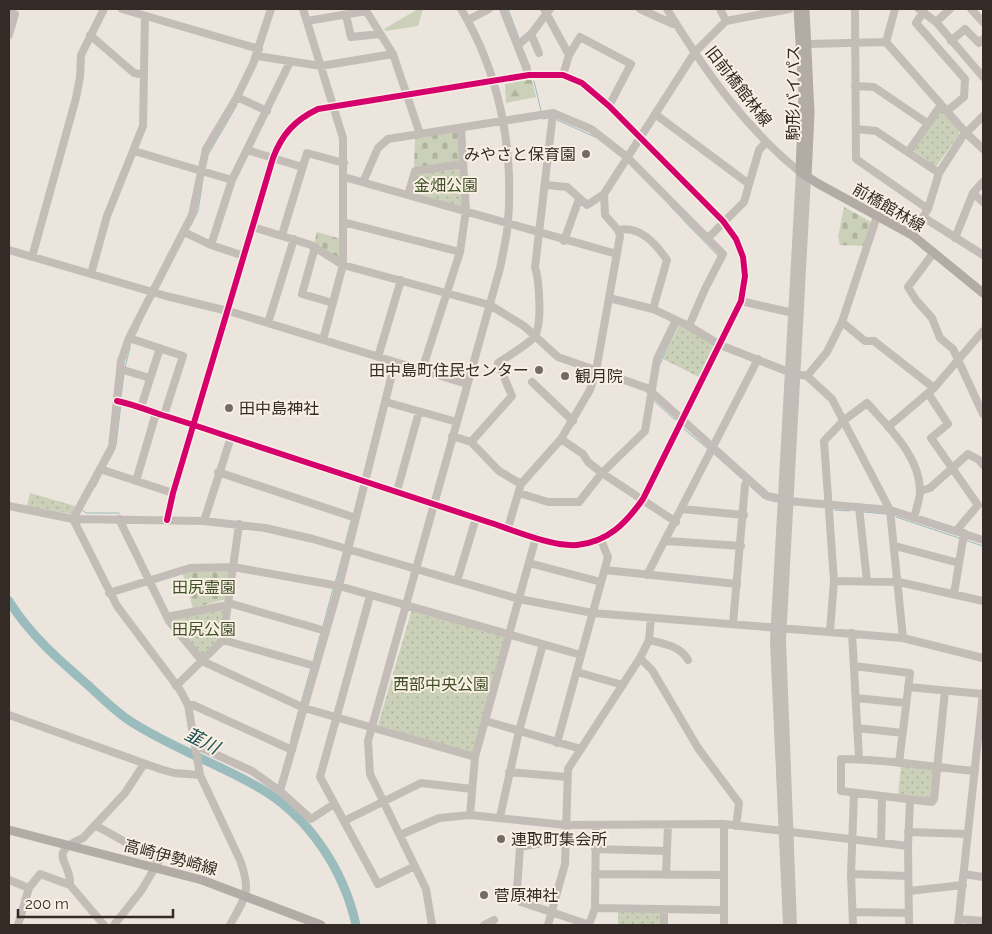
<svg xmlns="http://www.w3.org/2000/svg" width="992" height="934" font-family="Raleway,'Noto Sans JP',sans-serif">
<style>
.grass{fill:#cbd0b8}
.forest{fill:url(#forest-firs)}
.cemetery{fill:url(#cemetery-stones)}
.park{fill:url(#park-dots)}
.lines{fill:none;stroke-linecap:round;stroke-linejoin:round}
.stream{stroke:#9abcbc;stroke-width:1}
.river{stroke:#9abcbc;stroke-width:9}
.minor{stroke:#c4bdb7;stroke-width:8}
.major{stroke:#b3aca6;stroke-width:9}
.cycleway-casing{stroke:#f9f0e4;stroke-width:9}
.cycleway{stroke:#d6006c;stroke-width:6}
.poi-dot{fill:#746b66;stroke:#f9f0e4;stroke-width:2}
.labels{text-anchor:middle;stroke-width:4;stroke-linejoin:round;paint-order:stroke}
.street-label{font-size:16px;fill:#342a26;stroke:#f9f0e4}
.poi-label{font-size:16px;fill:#342a26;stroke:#f9f0e4;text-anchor:start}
.park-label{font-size:16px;fill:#425229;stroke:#f9f0e4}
.water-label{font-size:18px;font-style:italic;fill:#1b5055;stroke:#f9f0e4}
</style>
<defs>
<pattern id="forest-firs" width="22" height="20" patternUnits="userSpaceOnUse" patternTransform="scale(1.25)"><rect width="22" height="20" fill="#cbd0b8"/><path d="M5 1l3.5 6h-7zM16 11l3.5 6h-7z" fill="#afb39e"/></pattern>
<pattern id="cemetery-stones" width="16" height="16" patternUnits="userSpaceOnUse" patternTransform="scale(1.25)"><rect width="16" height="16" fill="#cbd0b8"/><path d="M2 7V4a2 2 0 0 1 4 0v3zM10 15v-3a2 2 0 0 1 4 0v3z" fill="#afb39e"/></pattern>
<pattern id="park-dots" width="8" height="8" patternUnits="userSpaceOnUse" patternTransform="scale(1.25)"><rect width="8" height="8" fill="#cbd0b8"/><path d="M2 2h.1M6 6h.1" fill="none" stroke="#afb39e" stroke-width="1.8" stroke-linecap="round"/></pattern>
</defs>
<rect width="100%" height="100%" fill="#ebe5de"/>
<path class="grass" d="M418,9H423L418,26L386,31L384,29Z"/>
<path class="forest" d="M527,80H532L536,97L506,103L505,84Z"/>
<path class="cemetery" d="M459,131L461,160L459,162L414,169L415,137Z
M844,207L871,222L864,246L840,245L838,237Z
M317,232L341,239L340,258L338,260L314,244Z
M190,570H228L230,572L226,599L193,608L182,572Z"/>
<path class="park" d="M941,110L959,131V134L936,167L913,150Z
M459,167L464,205L461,207L411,191L417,173Z
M682,325L714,345L699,377L663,359L679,326Z
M30,493L75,506L72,514L27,506Z
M223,607L225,609L220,640L203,657L172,619Z
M412,609L503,636L505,638L474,752L472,753L378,725Z
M901,766L933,770L932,797L930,799L898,796Z
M618,911L661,912L663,925H618Z"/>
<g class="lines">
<path class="stream" d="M508,9L519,38
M522,47L530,67
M534,81L541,111
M543,119L548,118
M557,120L595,137
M209,153L237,105
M670,206L719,257
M191,225L198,211L202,186
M134,337L139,327
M660,364L678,325
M125,368L130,347
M121,397L124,374
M653,400L675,420
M684,429L708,449
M116,445L121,404
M714,454L742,479
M105,467L114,451
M750,486L763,498L776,502
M95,487L102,473
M82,510L86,513H119
M834,510L850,511
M864,512L886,514
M896,517L959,538
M965,540L983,546
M345,544L351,521
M335,583L344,550
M323,626L333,589
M313,662L321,632
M301,703L311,668
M291,739L299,709
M273,797L275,793"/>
<path class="river" d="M9,601C30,635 59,660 89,686C102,698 115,711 130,721C170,747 216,763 258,787C308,815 344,870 356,925"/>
<path class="minor" d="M122,9L259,49
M303,9L343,138V265L323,340
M365,9L393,54L420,134
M503,9L529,75
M544,9L569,55
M640,9L673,24L676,23
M667,9C703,68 745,128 800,172L774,641L787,925
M720,9L726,21
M855,9L856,159L928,209
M919,9L936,22L983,77
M971,9L983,22
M9,12L15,14L9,35
M923,12L916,23L965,79L964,97L947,111
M346,15L351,37L380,34
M468,20L489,9
M307,21L366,11
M936,22L950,9
M531,34L539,53
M90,35L134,73L144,75
M951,41L965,29L979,43L983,39
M886,42L895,9
M808,44L886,42L966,133L983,149
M518,45L532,33L550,9
M257,56L321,66L393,54
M563,75L569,55L580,37L631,64L609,106
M855,86L874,87L927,123
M237,97L267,111
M655,114L749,184
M856,129L876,131L939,173
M247,150L302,167
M134,151L232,180
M908,152L941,105
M344,177L617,254
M363,182L378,148L388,139L553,113L591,129L627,157L723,254L705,289L689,326
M546,185L567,187L587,205L604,194L695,52L726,21L789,9
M973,193L983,202
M408,195L415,171L463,164
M923,217L983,255
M343,222L460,252
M253,227L311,245L343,265L490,305L524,326L558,357L647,388L767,496L782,499
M618,230C640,225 656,244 667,260L653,309L689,326L720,345L789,372L807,376L832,399L890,510L903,638
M184,232L211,245L244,256
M282,235L307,153L344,163
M912,235L928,209L939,173L962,137L983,116
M708,238L744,202L759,150L766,142
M955,238L973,193L983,182
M564,241L579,199
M211,245L232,180L290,62
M315,247L302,294L333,303
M9,250L166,296L232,312L467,384
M934,252L908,287L916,300L932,318L940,338L953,349L983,414
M32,257L76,98L80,77L81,55L104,9
M91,274L107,216L143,126L145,16
M609,298L653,309
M741,301L793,313
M842,322L865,341H874L934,388
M268,323L294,239
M129,338L183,356L164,415
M378,357L401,280
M120,369L150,378
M422,370L460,252L466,210L461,128
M807,376L827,352L842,322L877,216
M532,382L573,421
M928,393L948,424L931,438L978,505L956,531
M117,401C132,404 147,410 162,415C192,424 223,435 254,445C331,470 408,496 485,521C511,529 551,547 577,545C608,542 626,523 643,499L741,301L745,276L743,257L736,239L723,221L609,106L582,83L563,75H529L318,109C295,120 282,134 273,158L173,493L167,520
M386,402L457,422
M141,407L160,348
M888,427L934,388L983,331
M452,436L471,442L499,471L521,484
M561,439L583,454L588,462L602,473L676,522
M471,442L512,396L498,363C509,355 525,347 534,337C543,326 539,280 535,267L553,113
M100,469L173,493
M218,472L356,518
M136,481L156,413
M397,491L419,412
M920,491L930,488L968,454L979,460L983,465
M519,493L548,502H579L602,473L645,431L657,359L676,320
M788,501L890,510L983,540
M9,506L73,519L204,521L265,528L313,539L519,599L593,613L903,638L983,658
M859,507L867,581
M682,509L744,515
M119,519L169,621L202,661L304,708L475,757
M204,521L231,437
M508,528L521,484L561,439L590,390L596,371L620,236L618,230L605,215L604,194
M667,541L741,546
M895,546L959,563
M529,563L601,582
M605,570L737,584
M647,575L758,359
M457,581L476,518
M834,581L899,582L983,601
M109,593L190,568L233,567L339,586L581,655
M954,594L964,533
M370,596L320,777L378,884L415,866
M167,617L232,604L326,631
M733,624L745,485L748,479
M830,631L834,581L824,441L843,421L867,403C888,427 920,456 920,491C920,499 916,509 914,518
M852,633L859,759
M223,640L315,666
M649,640C664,644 681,646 688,660
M640,658L652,670L698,748L739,803L736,826
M854,666L910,673L899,763
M577,672L623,685
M176,686L223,640L239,524
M908,687L983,694
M945,691L934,799L932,802L841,791V759C886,759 931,767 975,771
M856,698L906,703
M188,705H193L292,750
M9,715L160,769L174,773L200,775
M486,721L581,749
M857,728L903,733
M557,743L608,557L601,540
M195,745L252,771L280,791L311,819L334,804
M509,772L567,777
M280,791L339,586L395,362
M470,815L475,757L536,537
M500,817L519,731L543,644
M344,821L421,783L472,789
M95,825L159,861L141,891L114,925
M908,832L968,834
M400,835L439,818L470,815L566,825L724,824L908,846
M565,839L520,847L517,890L521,902L590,925
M881,843L882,796
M595,849L666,851
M595,874L723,875
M851,874L908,876
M964,874L983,877
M666,875L668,825
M9,880L29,888L40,874L70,885L104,925
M70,885C72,862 45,854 83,838L125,793L144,764
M909,891L963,885
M595,908L723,910
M664,910V925
M853,912L909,913
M959,919L983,921
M18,925L29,888
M230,925C245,897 252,893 240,860L200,775L188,705L180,690L117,606L73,519L112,447L121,361L129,338L192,215L206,149L237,97L253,64L271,9
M432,925L426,889L370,774L368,741L500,268C503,253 507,237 508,222C514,148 499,72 461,9
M484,925L494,920
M548,925L565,864L568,769L640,658L649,640L651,618
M589,925L595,908L596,825
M724,925V824
M793,925L782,640L807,177
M853,925L851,874L854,793
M909,925L908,846L910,800
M958,925L983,693"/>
<path class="major" d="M798,9L803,93L800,172L817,183L912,235L983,293
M805,9L810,113L807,177
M9,830L202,880L321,925"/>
<defs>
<path id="cycleway" d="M117,401C132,404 147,410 162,415C192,424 223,435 254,445C331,470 408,496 485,521C511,529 551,547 577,545C608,542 626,523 643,499L741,301L745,276L743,257L736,239L723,221L609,106L582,83L563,75H529L318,109C295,120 282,134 273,158L173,493L167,520"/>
</defs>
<use href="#cycleway" class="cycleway-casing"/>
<use href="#cycleway" class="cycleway"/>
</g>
<g class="poi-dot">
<circle cx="586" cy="154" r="5"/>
<circle cx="539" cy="370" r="5"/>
<circle cx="565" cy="376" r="5"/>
<circle cx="229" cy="408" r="5"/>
<circle cx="501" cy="839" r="5"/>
<circle cx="484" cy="895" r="5"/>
</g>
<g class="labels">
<g class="street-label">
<text transform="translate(739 86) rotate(52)" y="6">旧前橋館林線</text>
<text transform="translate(793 93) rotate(-90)" y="6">駒形バイパス</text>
<text transform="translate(889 207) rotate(30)" y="6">前橋館林線</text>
<text transform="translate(171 857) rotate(15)" y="6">高崎伊勢崎線</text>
</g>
<g class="poi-label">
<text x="576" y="160" text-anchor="end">みやさと保育園</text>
<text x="529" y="376" text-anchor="end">田中島町住民センター</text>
<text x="575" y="382">観月院</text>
<text x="239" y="414">田中島神社</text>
<text x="511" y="845">連取町集会所</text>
<text x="494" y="901">菅原神社</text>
</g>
<g class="park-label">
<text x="446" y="191">金畑公園</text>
<text x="204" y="593">田尻霊園</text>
<text x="204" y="635">田尻公園</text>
<text x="441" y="690">西部中央公園</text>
</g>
<g class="water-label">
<text transform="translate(202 741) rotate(27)" y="6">韮川</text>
</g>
</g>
<rect width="992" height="934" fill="none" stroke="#342a26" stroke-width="20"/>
<path d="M18 909v8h155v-8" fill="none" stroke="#342a26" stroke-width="2.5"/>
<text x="25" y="909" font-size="15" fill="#342a26" stroke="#f9f0e4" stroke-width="4" paint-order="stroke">200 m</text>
</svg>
